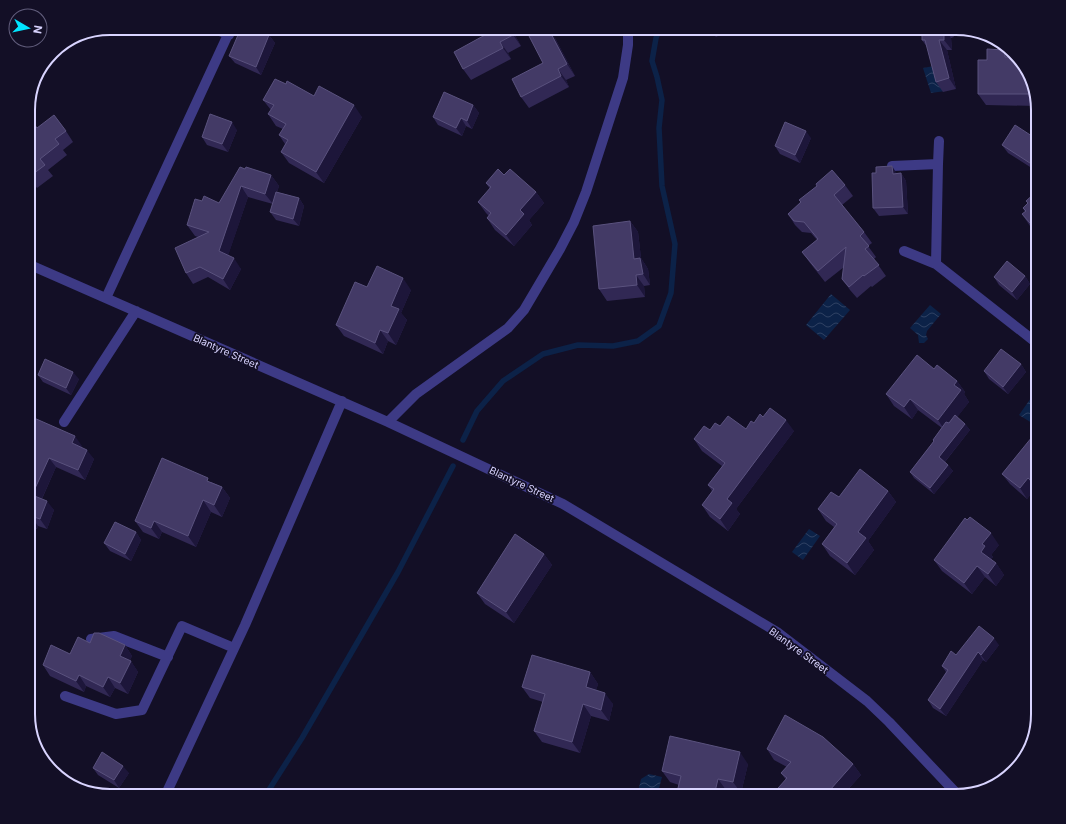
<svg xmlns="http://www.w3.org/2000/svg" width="1066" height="824" font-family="Inter,sans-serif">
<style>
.water{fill:url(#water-waves)}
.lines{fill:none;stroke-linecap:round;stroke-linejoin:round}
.stream{stroke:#0c2248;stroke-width:5.5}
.minor{stroke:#3d3a85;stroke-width:10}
.wall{fill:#312854}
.shaded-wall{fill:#1d163a}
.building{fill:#433a66;stroke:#5a527e}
.labels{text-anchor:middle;stroke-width:3.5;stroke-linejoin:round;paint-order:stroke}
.street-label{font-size:10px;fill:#d9d4ff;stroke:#130f26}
.rim{fill:none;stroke:#d9d4ff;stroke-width:2}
</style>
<defs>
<pattern id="water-waves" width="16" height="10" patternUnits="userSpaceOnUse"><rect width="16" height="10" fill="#0c2248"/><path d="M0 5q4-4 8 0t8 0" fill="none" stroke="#2f4163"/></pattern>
</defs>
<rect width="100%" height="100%" fill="#130f26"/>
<path class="water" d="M939,65L945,91L931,93L923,68Z
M831,294L850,310L824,340L806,325Z
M930,305L941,314L927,331L926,335L928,339L924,343H919L918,335L910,328Z
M1038,388V414L1032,423L1019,415Z
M809,529L820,536L803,560L792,552Z
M649,774L662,777L657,796H637L641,779Z"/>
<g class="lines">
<path class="stream" d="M463,440L477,411L503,381L543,354L578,345L613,346L638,341L659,326L671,293L675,244L662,186L659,128L662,100L657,77L652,61L656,38L660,28
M265,796L302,738L398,572L453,466"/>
<path class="minor" d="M213,28L229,35
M938,164L939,141
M892,166L938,164L936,264
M904,251L936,264L1038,344
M28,264L388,422L563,504L777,632L867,701L889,722L958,795
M106,298L231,28
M64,422L136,311
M388,422L416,394L508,328L524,310L560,249L574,222L586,192L623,78L628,45V28
M91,639L114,636L168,657
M65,696L116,714L142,710L182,626L234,648
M165,796L245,625L342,401"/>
</g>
<path class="wall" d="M511,28L521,46L508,53L511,59L471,80L463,69Z
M695,28H721L717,37Z
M911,28H953L954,37L951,38L952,50H947L956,89L943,92L936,82L927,47L922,40V37L921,35H916Z
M269,35L275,43L261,75L235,63L229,56Z
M555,38L575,76L566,80L569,87L529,108L521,97L543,63Z
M1005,50L1010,57L1030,74L1037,106L986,105L978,94L987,60Z
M286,84L314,96L362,117L324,183L289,163L281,152L285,144L279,135L283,129L276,126L268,114L271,110L263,100Z
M473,105L479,113L472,129L466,126L462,136L438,125L433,117Z
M28,125L30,128L66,131L73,142L63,150L67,155L48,170L53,176L37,188L28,177Z
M237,130L228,152L207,145L202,137Z
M811,138L800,163L780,154L775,146Z
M1038,140V172L1008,153L1002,145Z
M245,169L271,175L279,186L277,192L299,198L304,206L299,226L276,220L270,212L273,204L248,197L228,255L241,269L230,290L208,277L193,284L186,273L198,237L195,236L187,225L202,201L219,203Z
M897,173H901L906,181L908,214L879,216L873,208Z
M504,175L536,192L544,203L529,220L532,225L514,246L495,230L487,218L489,216L486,213L478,202L490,189L486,183Z
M845,185L853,196L842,205L864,232L872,243L868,246L876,257L874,259L886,276L872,287L871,286L857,298L850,290L842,279L844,267L825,282L810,263L802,252L817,240L811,233L802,232L795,225L788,214Z
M1038,193V234L1030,226L1022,214L1025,212L1023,208Z
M630,221L638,232L641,258L648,269L650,285L644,286L645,297L607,301L599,289Z
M1025,276L1030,284L1017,300L999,285L994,277Z
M367,287L411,290L401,313L407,320L396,345L388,341L383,354L344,336L336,325Z
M1021,364L1026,372L1008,394L989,379L984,371Z
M934,369L957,381L965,392L964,394L969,402L957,417L965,424L970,430L945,462L948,465L953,471L934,494L914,478L910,472L934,441L933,440L942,428L918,410L912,419L894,406L886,394Z
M38,375L79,379L71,395L43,382Z
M763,417L794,431L736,509L740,514L728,531L710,517L702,505L712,491L708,485L722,466L702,451L694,439L710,430L720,426L746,429L754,423Z
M28,433L82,446L81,447L94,459L85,480L56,467L42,499L54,510L47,529L38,526L37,529L28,525Z
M1038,441V491L1035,489L1027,499L1010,484L1002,474Z
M211,482L222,487L230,498L222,517L211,512L196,547L162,532L159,539L143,532L135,521Z
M888,491L896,502L868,541L874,550L855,575L830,556L822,544L834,527L826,521L818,509L839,497Z
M136,532L141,540L131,561L110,551L104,543Z
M999,545L991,555L993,557L991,559L996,563L1004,575L996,586L985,577L972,594L942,571L934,560Z
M544,554L552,565L514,623L485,604L477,593Z
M90,643L125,645L132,656L130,660L138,672L128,694L115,688L110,697L86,686L84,692L50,676L43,665L70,654Z
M999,645L986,662L983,660L946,716L933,708L928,700L946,672L942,666L956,655Z
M590,672L598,684L596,690L613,704L609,721L591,716L580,753L542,742L534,731L543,702L530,698L522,687Z
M767,749L853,764L861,775L842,796H771L786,780L781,773L787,767L774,760Z
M748,764L741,793L726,790L725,796H676L679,785L670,782L662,771Z
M93,768L129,773L119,788L98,775Z"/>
<path class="shaded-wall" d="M509,28H511L521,46L513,35Z
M548,28L555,38L575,76L567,64Z
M713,28H721L717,37L712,30Z
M944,28L951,38L952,50L944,40Z
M947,28H953L954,37Z
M269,35L275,43L261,75L256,67Z
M939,40L947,50L956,89L949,78Z
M500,42L508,53L511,59L503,48Z
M65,43L63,48L61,45Z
M1005,50L1013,61L1005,57Z
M558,69L566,80L569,87L561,76Z
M354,105L362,117L324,183L316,172Z
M473,105L479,113L472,129L467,121Z
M461,118L466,126L462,136L456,128Z
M232,122L237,130L228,152L222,144Z
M806,131L811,138L800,163L795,155Z
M1038,157V172L1033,165Z
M892,166L897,174H893Z
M901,173L906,181L908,214L903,207Z
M271,175L279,186L273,204L265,194Z
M241,186L248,197L226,262L219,251Z
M536,192L544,203L529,220L532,225L514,246L506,235L520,210Z
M299,198L304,206L299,226L293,219Z
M630,221L638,232L641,258L648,269L650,285L643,274L634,259Z
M234,258L241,269L230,290L223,279Z
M636,275L644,286L645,297L637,285Z
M1025,276L1030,284L1017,300L1012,292Z
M403,278L411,290L401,313L407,320L396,345L388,333L391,306Z
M380,330L388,341L383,354L375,343Z
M1021,364L1026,372L1008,394L1003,387Z
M73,372L79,379L71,395L66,388Z
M957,381L965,392L964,394L969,402L946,432L938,420L954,385Z
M910,399L918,410L912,419L904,407Z
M786,420L794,431L736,509L740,514L728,531L720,519L727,499Z
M965,424L970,430L943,464L939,457Z
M75,436L82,446L79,452L72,443Z
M87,450L94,459L85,480L78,470Z
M49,458L56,467L39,505L32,495Z
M948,465L953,471L934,494L930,488Z
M1028,478L1035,489L1027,499L1020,488Z
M222,487L230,498L222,517L214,505Z
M888,491L896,502L868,541L874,550L855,575L847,563L858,532Z
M203,500L211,512L196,547L188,536Z
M47,501L54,510L47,529L40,519Z
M31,516L38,526L37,529L30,519Z
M154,521L162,532L159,539L151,528Z
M136,532L141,540L131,561L125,554Z
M991,533L999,545L991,555L993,557L989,563L981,552L982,544Z
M544,554L552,565L514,623L506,612Z
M996,563L1004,575L996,586L988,574Z
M977,566L985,577L972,594L964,583Z
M994,638L999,645L986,662L981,655Z
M125,645L132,656L127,666L120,656Z
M978,652L983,660L946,716L940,709Z
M131,661L138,672L128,694L120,683Z
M590,672L598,684L594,698L586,687Z
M79,675L86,686L84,692L76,681Z
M108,677L115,688L110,697L103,687Z
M605,693L613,704L609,721L601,710Z
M583,704L591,716L580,753L572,742Z
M740,752L748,764L741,793L733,782Z
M853,764L861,775L842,796H834L830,790Z
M123,766L129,773L119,788L114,780Z
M718,779L726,790L725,796H714Z
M829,789L834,796H822Z"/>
<path class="building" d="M241,28H253L269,35L256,67L229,56Z
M481,28H509L513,35L500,42L503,48L463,69L454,52L485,35Z
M545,28H548L567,64L558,69L561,76L521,97L512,79L543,63L529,36Z
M707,28H713L712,30Z
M917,28H944V40H939L949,78L936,82L925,40H922V30H917Z
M987,49L1005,50V57H1016L1030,74L1034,94H978V60H987Z
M275,79L286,84L287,81L314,96L319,86L354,105L316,172L281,152L288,140L279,135L286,124L268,114L274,105L263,100Z
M444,92L473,105L467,121L461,118L456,128L433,117Z
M210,114L232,122L222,144L202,137Z
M54,115L66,131L55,139L59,144L40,159L45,165L29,177L28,176V125L30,128L34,124L37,128Z
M785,122L806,131L795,155L775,146Z
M1015,125L1038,140V157L1033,165L1002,145Z
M892,166L893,174L901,173L903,207L873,208L872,173H876V167Z
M240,167L245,169L246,167L271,175L265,194L241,186L219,251L234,258L223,279L200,267L186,273L175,248L209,232L187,225L195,199L202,201L204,196L219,203Z
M498,169L504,175L510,169L536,192L520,210L524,214L506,235L487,218L491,213L478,202L491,187L486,183Z
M832,170L845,185L834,195L864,232L860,236L869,246L865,249L879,265L864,276L863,275L849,287L842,279L846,247L818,271L802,252L818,239L804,222L794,221L788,214L801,202L799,200L817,186L816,184Z
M1037,191L1038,193V232L1022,214L1026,211L1023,208L1028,203L1026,201Z
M276,192L299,198L293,219L270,212Z
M630,221L634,259L640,258L643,274L636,275L637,285L599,289L593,226Z
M1007,261L1025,276L1012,292L994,277Z
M377,266L403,278L391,306L399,309L388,333L380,330L375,343L336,325L355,282L367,287Z
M1001,349L1021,364L1003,387L984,371Z
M917,355L934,369L937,365L957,381L954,385L961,390L938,420L910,399L904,407L886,394Z
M45,359L73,372L66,388L38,375Z
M770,408L786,420L727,499L732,503L720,519L702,505L714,489L708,485L725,463L694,439L704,426L710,430L715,423L720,426L728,416L746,429L751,421L754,423L760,414L763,417Z
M955,415L965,424L939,457L948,465L930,488L910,472L934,441L933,440L946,422L949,423Z
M34,418L75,436L72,443L87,450L78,470L49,458L32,495L47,501L40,519L31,516L30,519L28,518V433Z
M1032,437L1038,441V487L1028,478L1020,488L1002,474Z
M162,458L208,478L207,481L222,487L214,505L203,500L188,536L154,521L151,528L135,521Z
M860,469L888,491L858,532L866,538L847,563L822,544L837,524L818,509L831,492L839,497Z
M970,517L991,533L982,544L985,546L981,552L996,563L988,574L977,566L964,583L934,560L965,518L967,520Z
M115,522L136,532L125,554L104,543Z
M515,534L544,554L506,612L477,593Z
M979,626L994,638L981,655L978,652L940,709L928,700L948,670L942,666L951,651L956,655Z
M94,633H99L125,645L120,656L131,661L120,683L108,677L103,687L79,675L76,681L43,665L51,645L70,654L78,637L90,643Z
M532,655L590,672L586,687L605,693L601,710L583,704L572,742L534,731L545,694L522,687Z
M785,715L823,737L853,764L830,790L829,789L822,796H771L787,778L781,773L791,762L767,749Z
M670,736L740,752L733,782L718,779L714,796H676L681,776L662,771Z
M102,752L123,766L114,780L93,768Z"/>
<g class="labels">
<g class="street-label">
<text transform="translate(226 351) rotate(24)" y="4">Blantyre Street</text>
<text transform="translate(522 484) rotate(25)" y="4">Blantyre Street</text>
<text transform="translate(799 650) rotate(36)" y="4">Blantyre Street</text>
</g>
</g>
<path d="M0 0H1066V824H0ZM110 35H956A75 75 0 0 1 1031 110V714A75 75 0 0 1 956 789H110A75 75 0 0 1 35 714V110A75 75 0 0 1 110 35Z" fill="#130f26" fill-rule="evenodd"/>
<path class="rim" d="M110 35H956A75 75 0 0 1 1031 110V714A75 75 0 0 1 956 789H110A75 75 0 0 1 35 714V110A75 75 0 0 1 110 35Z"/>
<g transform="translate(28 28) rotate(99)"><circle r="19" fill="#130f26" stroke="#625e7d"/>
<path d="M0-3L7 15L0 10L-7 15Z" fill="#00e5ff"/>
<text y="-6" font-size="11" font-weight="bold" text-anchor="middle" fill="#d9d4ff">N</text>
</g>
</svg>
